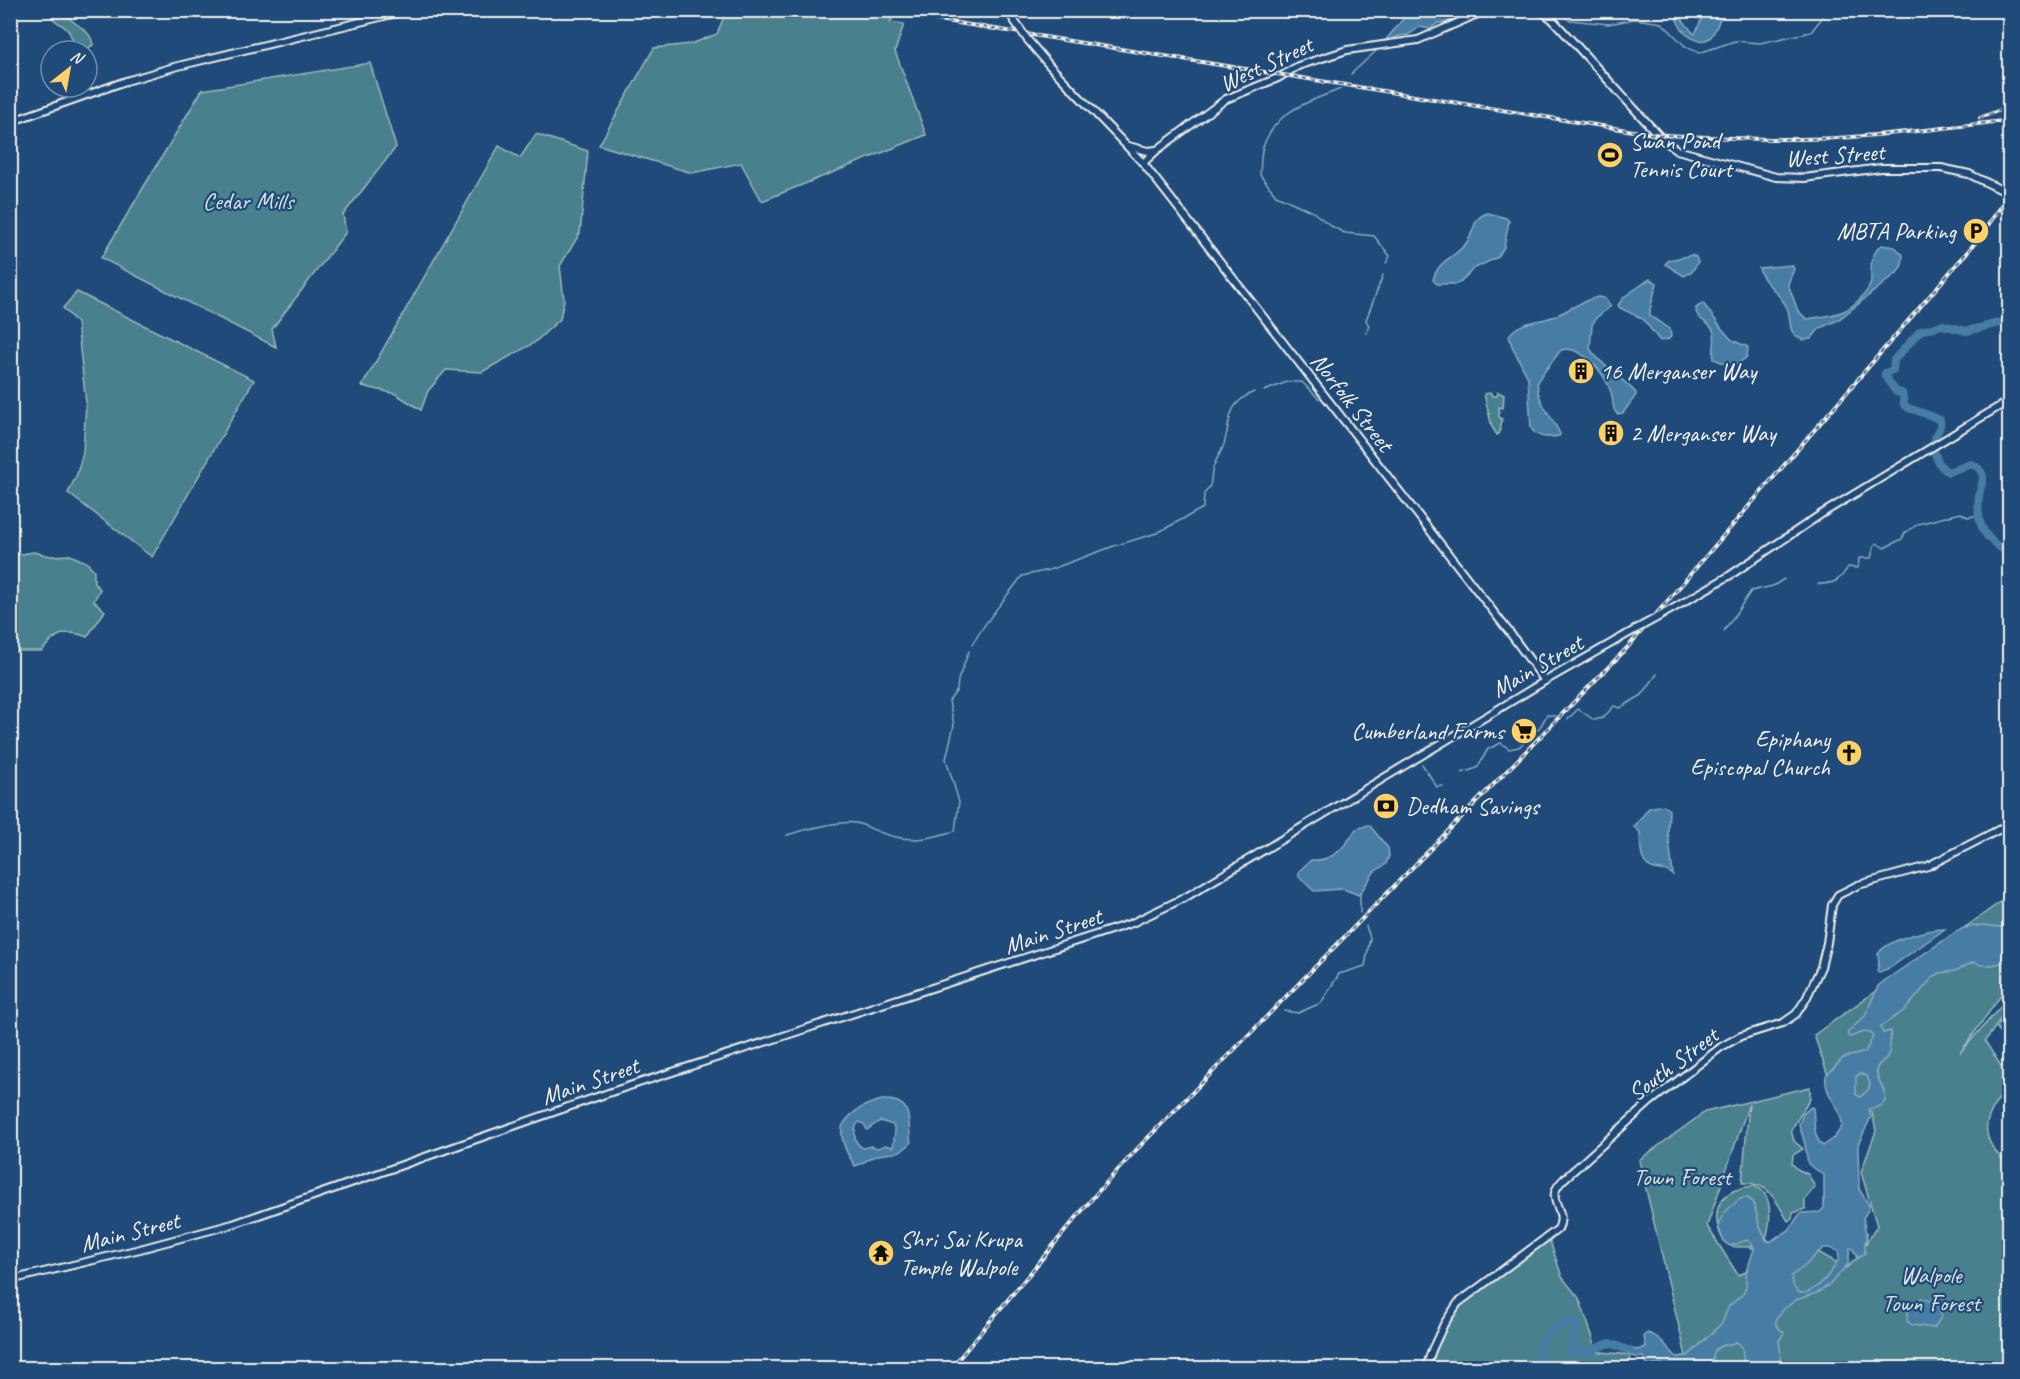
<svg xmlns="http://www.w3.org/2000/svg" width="2020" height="1379" font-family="Caveat,sans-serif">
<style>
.green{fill:#4a808e;stroke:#9fb8bb;stroke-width:1.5}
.water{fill:#477da4;stroke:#8cabbf;stroke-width:1.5;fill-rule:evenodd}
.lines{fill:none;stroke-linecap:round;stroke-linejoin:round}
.stream{stroke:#8cabbf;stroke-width:1.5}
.river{stroke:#477da4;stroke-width:8}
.secondary-casing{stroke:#f4f1e8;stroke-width:10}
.secondary{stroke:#1f4a7a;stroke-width:6}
.rail-casing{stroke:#f4f1e8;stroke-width:4}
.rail{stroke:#1f4a7a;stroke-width:1.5;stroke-dasharray:4.5;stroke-linecap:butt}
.secondary-bridge-casing{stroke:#f4f1e8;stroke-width:10;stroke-linecap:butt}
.secondary-bridge{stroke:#1f4a7a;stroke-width:6}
.labels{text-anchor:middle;stroke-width:4.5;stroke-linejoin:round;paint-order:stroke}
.street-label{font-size:24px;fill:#f4f1e8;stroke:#1f4a7a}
.poi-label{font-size:24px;fill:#f4f1e8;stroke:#1f4a7a;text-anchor:start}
.park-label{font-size:24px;fill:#dae0da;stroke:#1f4a7a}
</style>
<rect width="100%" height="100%" fill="#1f4a7a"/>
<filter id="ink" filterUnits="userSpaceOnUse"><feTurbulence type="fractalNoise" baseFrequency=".0167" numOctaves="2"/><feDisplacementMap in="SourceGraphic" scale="12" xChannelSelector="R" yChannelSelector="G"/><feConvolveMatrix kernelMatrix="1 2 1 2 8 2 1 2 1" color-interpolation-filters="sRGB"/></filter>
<g filter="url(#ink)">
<path class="green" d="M50,11H64C70,25 91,27 93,45L83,51C71,43 75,43 69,32C63,22 53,25 50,11Z
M726,11H897L890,22L904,24L895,51L926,135L762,201L741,163L692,173L599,145L654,48L691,44L717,34Z
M370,63L396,147L343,215L346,232L272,329L276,347L101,258L202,90Z
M536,134L588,151L580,233L560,266L564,300L560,319L534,343L482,372L446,370L428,391L421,410L396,394L362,386L499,146L520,158Z
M77,292L254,380L152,557L68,493L77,474L83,452L86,403L77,323L63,308Z
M1498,392L1504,395L1503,408L1499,407V417L1502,419L1500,432L1497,435L1492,427L1484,394L1491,393L1492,396H1497Z
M33,552L51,556L70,555L86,562L94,570V583L100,589L94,601L105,611L87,637C66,628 55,634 42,651H20L11,653V556Z
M2009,896V984L1960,1053L2009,997V1006L1997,1024L2009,1018V1050L1996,1026L1985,1041L2009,1079V1084C1986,1116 1973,1135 2009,1165V1368H1685L1677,1357L1686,1356L1639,1160L1705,1112L1810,1087V1099L1791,1130L1794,1141L1803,1149L1793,1155L1792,1164L1799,1170L1808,1174L1815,1187L1805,1199V1209L1793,1213L1792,1218L1788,1221C1775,1200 1770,1182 1742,1183L1749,1104L1707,1226L1738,1275L1746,1272L1748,1266L1813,1249L1846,1268L1857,1258L1853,1249L1867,1233L1866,1244L1877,1226L1861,1172L1876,1131L1872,1112L1837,1102L1814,1035Z
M1752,1186C1774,1189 1771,1222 1766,1238L1770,1242L1778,1236V1245L1750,1241L1754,1249C1746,1243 1737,1251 1727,1244C1722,1240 1720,1234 1718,1227C1712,1201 1728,1189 1752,1186Z
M1549,1238L1562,1277L1579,1298L1594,1341V1349L1592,1351L1630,1355L1629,1368H1426L1453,1309Z"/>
<path class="water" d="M1406,11H1468L1464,14L1446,23H1438L1430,29L1420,27L1408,35L1399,36L1385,41L1403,19Z
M1679,11H1691L1683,15L1682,19L1693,33L1695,34L1705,11H1723C1720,17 1715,36 1708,39C1693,46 1675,26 1676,13Z
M1488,213L1506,218L1509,221L1504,247L1498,257L1473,269L1461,282L1456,284H1437L1433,280C1438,259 1456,258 1467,242C1475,231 1472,217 1488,213Z
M1881,245L1895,247L1903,255L1902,265L1897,273L1838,320L1820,328L1811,339L1803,340C1785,332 1793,322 1787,308C1781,293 1762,283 1759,268L1792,265L1794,269L1788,284L1798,311L1807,319C1819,317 1833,316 1844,311C1854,306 1871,291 1871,280C1871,266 1870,255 1881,245Z
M1692,255L1696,257L1698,262L1692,272L1684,276L1665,264L1669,260Z
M1650,279L1657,283L1650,309V316L1670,329L1671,336L1669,339L1660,341L1643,319L1620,308L1618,305L1624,297Z
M1598,297L1604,298L1611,306L1596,318L1592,325L1590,349C1602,367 1622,377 1636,393V395L1623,413L1617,414C1611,408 1614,400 1611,392C1605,374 1582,344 1561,350L1538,380C1534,398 1553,418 1560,434L1559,436C1549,438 1536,439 1531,428L1528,378L1512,346L1509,336C1517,321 1541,322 1555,316C1570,310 1582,300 1598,297Z
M1703,303L1722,329L1732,340L1748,347L1747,357L1733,367L1714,359C1712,349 1717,338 1713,330C1707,320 1695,320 1696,308Z
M1663,805L1669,810L1668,831L1673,875C1666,869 1663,871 1655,869C1638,866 1641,845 1640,832L1634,827L1649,808Z
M1368,825L1371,827L1388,848L1389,856L1386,864L1374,872L1359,895L1343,889L1314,891L1299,877V871L1311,860C1333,862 1346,846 1356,829Z
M1982,925L2009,928V960C1999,964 1984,969 1974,962L1955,971L1940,973L1933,977L1905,1010L1880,1027L1883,1033L1890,1031L1891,1033C1890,1040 1891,1051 1887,1057C1884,1061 1879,1063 1877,1068C1872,1081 1904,1105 1869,1109L1871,1117L1858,1145L1859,1189L1869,1205L1868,1210L1863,1218L1867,1239L1865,1243V1253L1858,1258L1853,1249L1850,1248L1848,1264L1831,1283L1819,1292L1796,1300L1784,1309L1776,1318V1325L1784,1333L1779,1341L1781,1356L1776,1368H1744L1742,1347L1737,1342C1725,1346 1712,1344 1713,1360L1720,1368H1662V1364L1660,1363L1649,1367L1643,1357C1633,1359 1628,1354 1621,1347L1637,1350L1646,1347L1644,1337L1647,1333C1662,1336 1666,1348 1677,1357L1688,1356L1692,1352L1722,1323L1729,1306L1743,1294L1746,1287V1273L1754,1249L1753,1245L1747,1240L1730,1246L1724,1242L1718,1226C1721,1216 1727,1209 1735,1203C1753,1187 1756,1212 1759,1224C1761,1230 1764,1235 1767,1241L1770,1242L1789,1230L1799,1215L1802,1213L1820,1212L1824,1208V1175L1808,1164L1805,1144L1799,1124L1803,1114L1811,1107L1813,1108C1815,1121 1812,1136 1823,1146L1834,1138L1842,1127C1843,1107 1823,1096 1826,1076L1843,1058L1865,1052L1873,1037L1871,1033L1864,1032L1850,1037L1848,1036V1032L1865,1016L1878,986L1884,981L1956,932L1964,928ZM1860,1074L1867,1076L1870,1084L1868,1090L1860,1097L1856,1094V1076ZM1824,1248H1829L1838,1251L1839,1257C1833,1275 1796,1316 1791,1276L1806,1265L1817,1253Z
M1945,929L1891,967L1879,973L1877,971L1879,963L1878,954C1886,940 1928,929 1945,929Z
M882,1100C915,1098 907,1122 911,1143C895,1159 887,1150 873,1157C866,1160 863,1164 855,1166C847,1154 840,1141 842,1127C850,1111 865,1104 882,1100ZM880,1121L893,1125L895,1131L893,1147L885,1145L878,1148L871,1146L863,1148C854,1144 853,1132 857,1124L860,1122L864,1124L867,1130Z
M1922,1298L1937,1304L1942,1316L1934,1328L1912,1325L1907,1321L1908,1313L1914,1301Z"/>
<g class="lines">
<path class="stream" d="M1834,10L1873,14L1877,10
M1559,13L1569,20L1609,24L1635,19L1662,23L1685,46L1699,53L1735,41L1760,43L1811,32L1828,10
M1351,74L1376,51
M1341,89C1308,102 1276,110 1263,147C1260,155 1261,166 1260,175L1276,195L1313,212L1331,226L1345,233L1374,236L1390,256L1386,263
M1366,334L1369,326L1366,320L1383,275
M1264,391L1287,382H1302L1319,399
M1818,584C1834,584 1840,581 1848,567L1858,568L1859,558H1871L1874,546L1877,543L1884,548L1902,539L1905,533L1918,524L1961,513L1968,517L1979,515
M1724,631L1751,591L1773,586L1784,579
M972,645C986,620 1005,599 1022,576L1049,570L1114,546L1157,533L1203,508L1204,494C1214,484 1209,481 1213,468C1215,461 1220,454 1223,447C1232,422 1224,405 1254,392
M1568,719L1578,709L1594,720L1603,718L1614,706L1620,708L1642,695L1657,674
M1422,764L1437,787L1443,786
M1462,773L1477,768L1488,749L1501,743L1509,749L1519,747L1540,727L1547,715L1556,716
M787,835C804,830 839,820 856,823C865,825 873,830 882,833C910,843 928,839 955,831L959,802L946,759L954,725L949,701L957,690L958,680L969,651
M1360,893V913
M1284,1011L1298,1013L1321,1003L1339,974L1365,966L1370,938L1366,926
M1540,1368L1541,1362"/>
<path class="river" d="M2010,323L2003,322L1967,331L1942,325L1920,331L1894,360L1893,370L1885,373V376L1896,392L1902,393L1904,404L1908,408C1919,411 1929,415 1940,420C1942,428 1937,430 1935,438C1932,450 1937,466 1948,472L1971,464C1977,466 1982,470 1983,477C1983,483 1980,489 1979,495C1976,524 1983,540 2010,553
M2010,616L2008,618L2010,623
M1541,1362L1538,1351C1545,1336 1556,1320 1574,1322L1576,1332L1573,1345
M1563,1368V1365L1569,1361L1573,1345L1583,1353L1610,1343L1630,1351"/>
<defs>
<path id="secondary" d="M1007,10L1020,29
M1540,10L1552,19L1662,139L1677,150L1776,177L1804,178L1881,168H1941L1969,174L2010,194
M1027,39L1049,65L1143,163L1510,633L1545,681
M10,122L126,81L174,67L409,10
M1128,146L1148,151L1156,150
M1143,163L1157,150L1226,99L1278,78L1298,66L1347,50L1418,40L1487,10
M1660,616L1729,576L1823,513L2010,400
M10,1280L140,1249L233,1224L614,1091L1132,923L1186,897L1545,681L1638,628
M1426,1368L1432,1350L1444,1324L1458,1303L1558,1229C1569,1207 1541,1201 1564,1179L1650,1102L1721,1047L1741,1036L1783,1023L1796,1014L1806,999L1821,967L1827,943L1832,905L1838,895L1858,885L1928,866L2010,824"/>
</defs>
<use href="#secondary" class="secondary-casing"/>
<use href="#secondary" class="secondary"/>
<defs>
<path id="rail" d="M876,10L1652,134C1713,138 1774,141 1836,138C1894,135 1952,127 2010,120
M1980,118L2010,106
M951,1368L1096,1194L1138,1148L1627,648L1975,243L1998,211L2010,191"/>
</defs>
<use href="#rail" class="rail-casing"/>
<use href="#rail" class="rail"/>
<defs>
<path id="secondary-bridge" d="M1020,29L1027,39
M1638,628L1660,616"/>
</defs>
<use href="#secondary-bridge" class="secondary-bridge-casing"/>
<use href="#secondary-bridge" class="secondary-bridge"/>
</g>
</g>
<defs>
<symbol id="stadium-disc" viewBox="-11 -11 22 22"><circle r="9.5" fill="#ffd166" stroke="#1f4a7a"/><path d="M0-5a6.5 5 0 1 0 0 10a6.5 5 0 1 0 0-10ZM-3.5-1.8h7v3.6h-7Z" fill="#111"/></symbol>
<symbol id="parking-disc" viewBox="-11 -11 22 22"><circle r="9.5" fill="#ffd166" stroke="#1f4a7a"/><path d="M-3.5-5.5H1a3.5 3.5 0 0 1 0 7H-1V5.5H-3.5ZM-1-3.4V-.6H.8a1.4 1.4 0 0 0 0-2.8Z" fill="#111"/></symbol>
<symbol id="building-disc" viewBox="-11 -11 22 22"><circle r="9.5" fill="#ffd166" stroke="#1f4a7a"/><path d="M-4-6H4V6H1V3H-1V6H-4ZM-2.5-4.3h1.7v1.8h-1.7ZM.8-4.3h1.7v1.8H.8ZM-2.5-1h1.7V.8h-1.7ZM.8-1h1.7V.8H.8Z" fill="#111"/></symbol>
<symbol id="supermarket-disc" viewBox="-11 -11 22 22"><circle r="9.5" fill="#ffd166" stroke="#1f4a7a"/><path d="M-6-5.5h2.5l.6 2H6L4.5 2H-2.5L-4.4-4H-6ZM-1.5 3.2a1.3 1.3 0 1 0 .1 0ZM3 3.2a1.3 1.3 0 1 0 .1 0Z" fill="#111"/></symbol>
<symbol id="church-disc" viewBox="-11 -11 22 22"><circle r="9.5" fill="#ffd166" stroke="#1f4a7a"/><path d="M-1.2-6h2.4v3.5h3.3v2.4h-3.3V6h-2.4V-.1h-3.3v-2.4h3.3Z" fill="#111"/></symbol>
<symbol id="bank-disc" viewBox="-11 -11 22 22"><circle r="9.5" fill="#ffd166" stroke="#1f4a7a"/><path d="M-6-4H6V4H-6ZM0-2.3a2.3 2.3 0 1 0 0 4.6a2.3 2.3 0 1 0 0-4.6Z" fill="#111"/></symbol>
<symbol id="temple-disc" viewBox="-11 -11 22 22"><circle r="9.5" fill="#ffd166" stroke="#1f4a7a"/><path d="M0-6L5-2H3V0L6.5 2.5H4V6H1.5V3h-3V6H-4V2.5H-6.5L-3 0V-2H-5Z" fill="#111"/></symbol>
</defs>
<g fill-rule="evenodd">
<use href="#stadium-disc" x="1595" y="140" width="30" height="30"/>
<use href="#parking-disc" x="1961" y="216" width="30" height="30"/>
<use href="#building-disc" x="1566" y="356" width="30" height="30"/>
<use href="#building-disc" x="1596" y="418" width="30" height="30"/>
<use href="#supermarket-disc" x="1509" y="716" width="30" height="30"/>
<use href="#church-disc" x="1834" y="738" width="30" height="30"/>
<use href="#bank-disc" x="1371" y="791" width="30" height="30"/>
<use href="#temple-disc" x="866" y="1238" width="30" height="30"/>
</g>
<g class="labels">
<g class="street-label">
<text transform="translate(1266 64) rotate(-25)" y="8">West Street</text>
<text transform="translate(1835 155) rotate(-4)" y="8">West Street</text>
<text transform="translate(1352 402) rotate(52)" y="8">Norfolk Street</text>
<text transform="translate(1537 666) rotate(-30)" y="8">Main Street</text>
<text transform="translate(1053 931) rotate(-18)" y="8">Main Street</text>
<text transform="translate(1673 1064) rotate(-37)" y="8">South Street</text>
<text transform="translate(590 1081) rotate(-19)" y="8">Main Street</text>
<text transform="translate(130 1232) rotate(-14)" y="8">Main Street</text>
</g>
<g class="poi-label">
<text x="1630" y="149">Swan Pond<tspan x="1630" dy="28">Tennis Court</tspan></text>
<text x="1956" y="239" text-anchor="end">MBTA Parking</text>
<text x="1600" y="379">16 Merganser Way</text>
<text x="1630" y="441">2 Merganser Way</text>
<text x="1504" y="739" text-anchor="end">Cumberland Farms</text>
<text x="1830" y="747" text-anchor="end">Epiphany<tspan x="1830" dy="28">Episcopal Church</tspan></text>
<text x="1406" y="814">Dedham Savings</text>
<text x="900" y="1247">Shri Sai Krupa<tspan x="900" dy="28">Temple Walpole</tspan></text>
</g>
<g class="park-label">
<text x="248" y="209">Cedar Mills</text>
<text x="1682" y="1185">Town Forest</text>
<text x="1931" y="1283">Walpole<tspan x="1931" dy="28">Town Forest</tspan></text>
</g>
</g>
<rect width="2020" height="1379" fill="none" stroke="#1f4a7a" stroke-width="36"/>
<rect x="18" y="18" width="1984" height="1343" fill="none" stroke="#f4f1e8" stroke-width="2" filter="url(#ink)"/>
<g transform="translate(69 69) rotate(31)"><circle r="28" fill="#1f4a7a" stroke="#748da6" stroke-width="1.5"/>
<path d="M0-4.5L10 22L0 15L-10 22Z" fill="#ffd166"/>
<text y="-9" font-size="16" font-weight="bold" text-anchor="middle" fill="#f4f1e8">N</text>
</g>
</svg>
